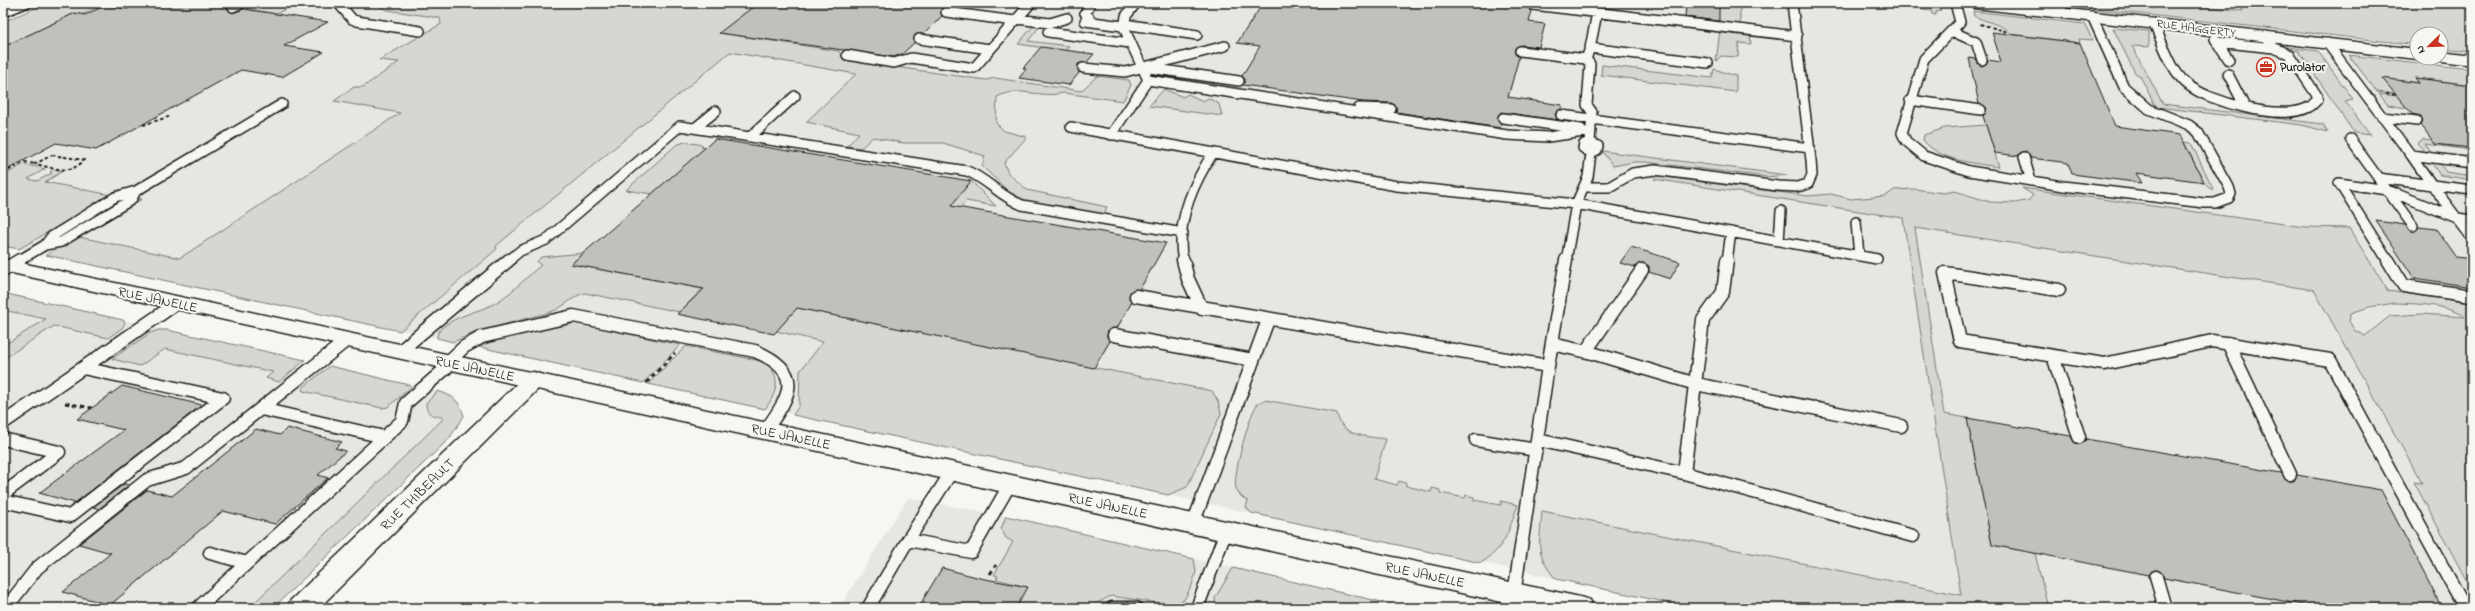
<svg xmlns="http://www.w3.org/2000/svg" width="2475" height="611" font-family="'Indie Flower',sans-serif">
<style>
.built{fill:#e6e6e2}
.green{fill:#d6d6d2;stroke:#797977;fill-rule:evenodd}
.building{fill:#c0c0bd;stroke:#1c1c1c}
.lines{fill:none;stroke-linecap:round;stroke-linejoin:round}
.lane-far1-casing{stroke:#1c1c1c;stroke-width:12}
.lane-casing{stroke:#1c1c1c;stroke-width:15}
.street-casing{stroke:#1c1c1c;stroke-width:3}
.secondary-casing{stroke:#1c1c1c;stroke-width:3}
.path-far1{stroke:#1c1c1c;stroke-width:2;stroke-dasharray:3.5 2.5;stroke-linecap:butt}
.path{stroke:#1c1c1c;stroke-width:3;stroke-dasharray:4.5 3.5;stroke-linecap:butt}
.lane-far1{stroke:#f6f6f2;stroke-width:9}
.lane{stroke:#f6f6f2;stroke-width:12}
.street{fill:#f6f6f2;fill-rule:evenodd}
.secondary{fill:#f6f6f2;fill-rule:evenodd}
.labels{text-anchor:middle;stroke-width:4;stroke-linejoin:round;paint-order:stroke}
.far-street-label{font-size:12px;fill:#1c1c1c;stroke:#f6f6f2}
.far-poi-label{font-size:12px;font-weight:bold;fill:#1c1c1c;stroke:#f6f6f2;text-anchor:start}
.street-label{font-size:14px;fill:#1c1c1c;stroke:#f6f6f2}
</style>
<rect width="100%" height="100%" fill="#f6f6f2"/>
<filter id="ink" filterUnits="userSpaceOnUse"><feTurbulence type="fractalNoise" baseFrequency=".025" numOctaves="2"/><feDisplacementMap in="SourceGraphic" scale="8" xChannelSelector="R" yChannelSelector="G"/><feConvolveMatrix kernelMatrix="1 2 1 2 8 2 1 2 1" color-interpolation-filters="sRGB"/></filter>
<g filter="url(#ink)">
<path class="built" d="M46,3H425L449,28L366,85L423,110L221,292L3,246V22Z
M712,3H1902L2472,69V608H1693L396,329L730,52Z
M3,293L438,391L452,395L460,404L464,416L449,439L273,608H3Z
M908,498L1006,516L1273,577L1266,608H839Z"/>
<path class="green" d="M46,3H106L81,15L75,13L3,47V22Z
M259,3H297L276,14L247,9Z
M386,3H758L720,33L839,51L843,57L888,66L986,80L995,78L1081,91L1097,76L1129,80L1131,85L1123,101L1063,93C1039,99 1021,85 997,97L996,123L1004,131L1027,137L1004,163L1008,173L1027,190L1107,207L1103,216L1027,201L1009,192L982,166L985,156L943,143H903L873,137L861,148L847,146L859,133L806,122L856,74L730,52L496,246L497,249L400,331L46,255L140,198L142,199L79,237L180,258L400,113L334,101L354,87H363L399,62L379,60L441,24L440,18L387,10L379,6Z
M1719,3H1740V26H1718Z
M1875,3H1902L1940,8L1941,10L1936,12V15L1932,14L1931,10Z
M2074,3H2171L2243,11L2238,3H2472V51L2441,48V34H2417V45L2077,7Z
M1973,11L2085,24L2092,40L2079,39L2080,43L2011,34C2007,26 1986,22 1974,16Z
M1035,24L1041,25L1028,41L1069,46L1065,51L1018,44Z
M2113,28L2149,31V47L2132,46L2163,104L2323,124L2328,132L2302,125L2158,107L2155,105L2140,76L2135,73Z
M1720,30L1750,34L1751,44L1739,43L1738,57L1721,56L1716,61Z
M2287,47L2318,51L2353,99L2345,101L2370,135L2354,133L2299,51L2289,50Z
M2349,55L2472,69V85L2416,78L2419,83L2385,79L2397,94L2377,92Z
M1602,65L1712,78L1714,69L1736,76V92L1601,75Z
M1164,89L1183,97L1188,94L1203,101L1208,98L1219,104L1222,116L1149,106Z
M2379,94L2398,96L2407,108L2388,105Z
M1986,125L1999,167C1973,163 1940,161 1923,140L1924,135L1945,128Z
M2423,139L2432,140L2435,144L2472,150L2425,144L2431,152L2426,153L2417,143Z
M685,142L703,145L701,147L705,148L652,194L626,190L676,145Z
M2184,142L2191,143L2213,188L2212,190L2204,182Z
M1602,151L1787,175L1767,177L1645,162H1634L1613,166Z
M2431,162L2439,163L2446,172L2472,176V180L2440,175Z
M24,164L45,169L28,179L37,181L52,173L50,172L53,169L63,171L45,182L111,195L19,249L3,246V176Z
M1657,176L1808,196L1831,194L1851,199L1886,196L1894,190L1915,189L1943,193L1955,191L1990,202L2015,203L2029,200L2033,195L2022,188L2305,227L2349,228L2388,291L2472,303V591L2414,482L2422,483L2314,290L1915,228L1944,414L1967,418L1992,545L2035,553L2048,608H1693L1556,579C1534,554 1540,542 1542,511L1961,595L1903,218L1654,179ZM2395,303C2419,304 2444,304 2465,317L2421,314L2390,316L2365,336L2355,331L2349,321L2351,313L2369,307Z
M971,181L996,206L966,201L960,208L950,206Z
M584,253L571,264L702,289L680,312L585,293C574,295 565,307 551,312L476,332L453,342L437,338C436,322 475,312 487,307C507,299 524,279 541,265L537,262L541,257Z
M3,293L123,320L125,323L122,328L108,338L54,326L3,359V346L46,319L3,310Z
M797,308L1212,391L1218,401L1221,414L1187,487L1168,495L793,415L799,406L800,371L823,342L776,331Z
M576,323L680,345L643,383L479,347L502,337Z
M159,330H167L305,360L279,382L266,378L273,372L165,349L140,366L112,359L150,333Z
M686,346L761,361C783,372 778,392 765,409L648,384Z
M330,366L409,385L411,387L388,407L382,408L303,391L302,388Z
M438,391C453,396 459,400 464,416L449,439L273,608H249L444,418C434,415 426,416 426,403Z
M1265,400L1337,413C1341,437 1366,436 1386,439L1374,479L1397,485L1399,481L1406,483V486L1431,492L1432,488L1440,490V493L1465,498L1466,495L1474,497V500L1501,505V501L1518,505C1507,533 1507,546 1481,563L1251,513L1246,507L1248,501C1242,498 1238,494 1236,488C1232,477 1248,422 1254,410C1257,404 1259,402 1265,400Z
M1006,516L1194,559L1196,572L1192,585L1184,600L1172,605L1111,596L1087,608H1016L1027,587L996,579L998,576L994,575L1013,542L1006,538L1001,529Z
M1233,568L1408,608H1216L1215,598Z"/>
<path class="building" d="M140,3H204L227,6L232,13L244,9L328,22L284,46L324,52L282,77L241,70L96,150L56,143L3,172V47L75,13L85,15L106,5L127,9Z
M758,3H956L952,7L942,8V16L924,34L915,35L914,43L902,54L894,57L719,33Z
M1263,3H1528V8L1532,11L1529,22L1545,24L1539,47L1521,45L1515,48V54L1519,57L1508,97L1562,105L1561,109L1555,114L1557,120L1501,112L1497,118L1501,124L1500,128L1396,112V106L1391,103L1363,102L1243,85L1245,79L1242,76L1260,46L1237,43Z
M1686,3H1719V21L1685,17Z
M1992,32L2080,43L2115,126L2180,135L2204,182L2136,173L2142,183L2072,174L2068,163L2031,158L2026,151L2020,153L2018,156L1995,153L1983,116L1987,108L1979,104L1969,58L1975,59L1981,66L1986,64L1988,60L2001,62Z
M1041,47L1094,54L1087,62L1078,64L1079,73L1069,85L1019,78L1026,69L1023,68Z
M2382,78L2419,83L2415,78L2472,85V148L2435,144L2421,125L2423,121L2421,116L2412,114Z
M715,139L971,181L951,206L1166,243L1140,289L1130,292L1129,298L1132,302L1117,328L1108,330L1107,337L1110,341L1094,368L797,308L774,334L677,314L704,289L571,264Z
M2376,221L2405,225L2413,232L2419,227L2436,229L2456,257L2472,259V287L2414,278Z
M1631,247L1680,262L1670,279L1649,272V266L1643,263L1635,267L1620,263Z
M122,386L202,405L75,503L39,493L124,430L77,419Z
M1967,418L2071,436L2074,442L2078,444L2084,442L2086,439L2281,473L2289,481H2294L2297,475L2381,490L2442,608H2319L2164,578L2161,572L2157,570L2151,572L2149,575L1992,545Z
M287,428L342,442L335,448L346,451L318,475L328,478L275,524L223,511L110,605L63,592L111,553L79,544L147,490L172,496L256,429L280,435Z
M124,484L129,485L99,509L93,507Z
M942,568L980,578L1028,587L1016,608H918Z"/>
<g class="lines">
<defs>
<path id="lane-far1" d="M338,3L352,19L357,21L420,31
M1088,3L1089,7L1085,13L1089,17L1085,21L1123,26
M1136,3L1126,16L1124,28L1148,80L1507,135L1548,137L1591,131
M1955,3L1960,22L1924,59L1902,133L1906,141L1924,156L1969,171L2063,186L2204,203H2215L2229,198L2231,194L2229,187L2198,132L2189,125L2149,109L2124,87L2092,16
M2059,3L2063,13
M1533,5L1797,36
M233,7L242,3
M946,12L1015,21
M1597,13L1590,48L1708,63
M1017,19L1050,23L1067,18
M2153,23C2163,42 2170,70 2187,84C2208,102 2284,122 2309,107C2312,106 2315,102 2318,99L2316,94L2289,54L2274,48L2266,36
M1124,24L1197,35
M1951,31L1976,42L1982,60
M1048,32L1130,43
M919,39L990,49
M2215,39L2229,60
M2217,42L2274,48
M2327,43L2411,155L2472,163
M1590,48L1586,59L1590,64L1587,105L1592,112L1590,142
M1520,51L1586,59
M847,55L894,63L911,58L974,68L1031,3
M1083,68L1125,72L1225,46
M1149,68L1239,81
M2228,74L2245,107
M1910,100L1981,110
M1359,108L1391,109
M1561,115L1810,148
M2382,117L2417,121
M1503,118L1581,129
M1071,127L1397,186L1576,204L1566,261
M695,128L716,111
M1111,135L1148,80
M750,137L795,96
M2350,139L2413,226
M1590,142L1598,146L1597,150L1591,153L1583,148L1584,144Z
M1591,153L1588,177L1576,204L1877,259
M2411,155L2432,185L2472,190
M2024,157L2031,181
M2378,178L2432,185L2472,238
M2339,183L2388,261
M2339,183L2387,190L2457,218L2472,220
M1585,187H1609L1633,173L1655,170L1778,186L1797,187L1808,184L1812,175L1811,160L1792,3
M136,191L282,104
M136,191L131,200L61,242L45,245L51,237L115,197Z
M1856,222L1859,256
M1779,241L1781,211
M18,261L45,245
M508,261L520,251L546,240L680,126L967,171C987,179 1001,197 1022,205L1183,233
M1183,261C1175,223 1193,184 1213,153
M1727,261L1731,232"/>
<path id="lane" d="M1183,260L1188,279L1202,309
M2388,260L2404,286L2472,296
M3,270L20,260
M2059,290L1945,273L1960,341L2104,364L2212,341L2330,360L2465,608
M1136,296L1548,366L1514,594
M1114,335L1253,360
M2228,343L2290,474
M1552,344L1592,353L1696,384L1901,426
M400,351L509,260
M1586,351L1642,270
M2053,356L2079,437
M448,362L464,347L482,337L573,316L755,351C805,372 791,395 765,431
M1548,366L1566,260
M261,409L384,437
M3,423L177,303
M3,439L59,452L3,494
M1476,440L1536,450
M1538,440L1684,473L1703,320L1723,292L1727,260
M952,471L908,540L971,552L1010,484
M1684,473L1913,536
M3,501L70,516L223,398L83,368
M1193,524L1268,320
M210,553L247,563
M2156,577L2165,608
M6,608L37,568L147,480L186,468L347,340
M198,608L402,421L406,403L452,363
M868,608L908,540
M1112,608H1136
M1197,608L1226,531"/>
<path id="street" d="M11,3H32L30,6L3,17V6Z
M534,372L542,375L546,380L542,385L319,608H287L291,600L526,375Z"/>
<path id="secondary" d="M1966,3H2015L2417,49V58H2421L2417,59L1974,8Z
M2441,51L2472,55V65L2435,60L2434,58H2441Z
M3,259L1580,597L1590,600L1594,608H1529L3,271Z"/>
</defs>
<use href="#lane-far1" class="lane-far1-casing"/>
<use href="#lane" class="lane-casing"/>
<use href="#street" class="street-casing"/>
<use href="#secondary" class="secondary-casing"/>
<path class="path-far1" d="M208,4L210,3
M1980,24L2005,31L2006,34
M2386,94L2397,95
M143,125L171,116
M52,155L84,160C70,176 54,168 35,164Z
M3,173L25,162L35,164"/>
<path class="path" d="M646,383L675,353
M65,403L92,408
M990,574L996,565"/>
<use href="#lane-far1" class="lane-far1"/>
<use href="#lane" class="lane"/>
<use href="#street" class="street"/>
<use href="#secondary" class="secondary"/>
</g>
</g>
<defs>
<symbol id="office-ring" viewBox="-11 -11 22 22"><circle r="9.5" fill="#f6f6f2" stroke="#c8321e" stroke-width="1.5"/><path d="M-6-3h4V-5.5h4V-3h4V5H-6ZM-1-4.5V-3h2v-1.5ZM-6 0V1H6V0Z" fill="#c8321e"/></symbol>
</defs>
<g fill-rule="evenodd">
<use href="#office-ring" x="2255" y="56" width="22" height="22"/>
</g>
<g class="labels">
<g class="far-street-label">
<text transform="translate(2196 28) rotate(7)" y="4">RUE HAGGERTY</text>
</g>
<g class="far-poi-label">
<text x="2280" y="71">Purolator</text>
</g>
<g class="street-label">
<text transform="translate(158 299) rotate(12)" y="5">RUE JANELLE</text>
<text transform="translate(475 368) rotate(12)" y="5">RUE JANELLE</text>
<text transform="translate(791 436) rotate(12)" y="5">RUE JANELLE</text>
<text transform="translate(417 494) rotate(-44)" y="5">RUE THIBEAULT</text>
<text transform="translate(1108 505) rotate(12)" y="5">RUE JANELLE</text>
<text transform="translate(1425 574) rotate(12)" y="5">RUE JANELLE</text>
</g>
</g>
<rect width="2475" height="611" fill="none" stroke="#f6f6f2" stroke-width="16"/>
<rect x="8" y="8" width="2459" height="595" fill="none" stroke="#1c1c1c" stroke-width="1.5" filter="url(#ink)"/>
<g transform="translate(2429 46) rotate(247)"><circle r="19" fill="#f6f6f2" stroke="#9f9f9c"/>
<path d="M0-3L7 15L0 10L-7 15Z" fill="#c8321e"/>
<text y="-6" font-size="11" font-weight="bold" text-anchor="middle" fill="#1c1c1c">N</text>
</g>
</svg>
